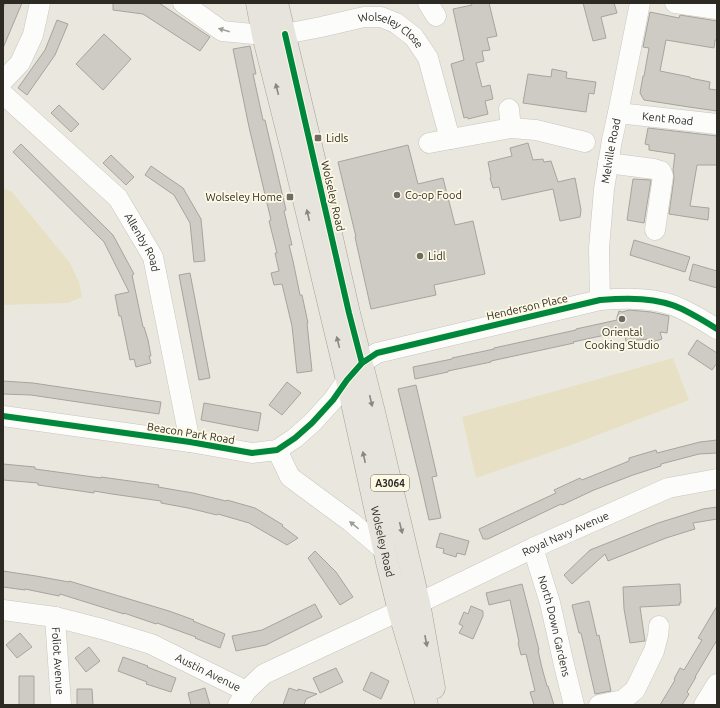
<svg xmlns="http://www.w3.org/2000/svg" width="720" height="708" font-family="Ubuntu,sans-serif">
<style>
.green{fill:#e7e0c4}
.building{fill:#cdcbc3;stroke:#a6a49d}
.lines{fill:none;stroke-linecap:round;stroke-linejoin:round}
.minor-casing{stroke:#c7c5bd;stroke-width:21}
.major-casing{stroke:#a5a293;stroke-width:23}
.minor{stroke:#fcfcfa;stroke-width:20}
.major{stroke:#e6e4dc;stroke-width:22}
.cycleway-casing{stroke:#fef9e5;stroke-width:8}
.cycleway{stroke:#00873e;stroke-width:6}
.oneway{fill:#9e9e99}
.oneway2{fill:#898780}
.poi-dot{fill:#6e6c64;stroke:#fef9e5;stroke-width:1.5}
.labels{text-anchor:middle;stroke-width:3.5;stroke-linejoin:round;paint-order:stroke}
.shield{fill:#fef9e5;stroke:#6b685d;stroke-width:1}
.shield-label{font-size:10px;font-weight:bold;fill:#2c2a23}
.street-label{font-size:11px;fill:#2c2a23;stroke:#fef9e5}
.poi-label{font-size:11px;fill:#2c2a23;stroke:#fef9e5;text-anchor:start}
</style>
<rect width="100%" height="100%" fill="#eae8de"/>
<path class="green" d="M3,188L12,192L70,263L79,282L82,297L68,303L3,305Z
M673,358L689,400L574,444L476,478L462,417Z"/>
<path class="building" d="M5,3H22L3,48V8Z
M113,3H159L210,37L200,51L143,14L113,10Z
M471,3H489L497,36L487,38L490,50L482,51L484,61L476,63L482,87L490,85L493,99L485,101L488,114L468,119L467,117L464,118L451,64L464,60L453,9L472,5Z
M583,3H614L617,13L601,17L606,38L593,41Z
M650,12L679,18L680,15L717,21V40H715L714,48L666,40L660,71L690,77V78L710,82L709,89L717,90V111L689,107L644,100L640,93L643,76H644L649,48L643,47Z
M57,20L68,24L55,55L27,95L18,88L45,50Z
M104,34L131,59L103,90L76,64Z
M250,46L256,74H253L263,120H265L286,210L284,211L292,245H289L293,261L300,295H302L308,323H307L312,371L297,373L292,326L282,284L274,285L271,273L279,271L275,253H277L269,221L271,220L249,127L233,49Z
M552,69L567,72L566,78L596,82L594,94L589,93L586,112L523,103L528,74L551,77Z
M59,105L79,124L71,132L51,113Z
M648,128L717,136V165H697L690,206L709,208L708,220L669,214L674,178L673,170L675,154L649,150V145L645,144Z
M528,143L533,160L543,159L544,162L551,161L558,182L575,178L581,210L580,217L560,221L553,189L502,200L499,187L493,188L490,178L491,177L488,162L512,156L510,148Z
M21,144L113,235L134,274L132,275L143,327H144L148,340L151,356H149L151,363L136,367L134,359L130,360L121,316H119L115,295L129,292L104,242L13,152Z
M408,145L418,184L443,178L455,225L473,221L485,274L434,285L436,295L371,309L355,237H356L338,162Z
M111,155L134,177L126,185L103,163Z
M151,166L183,188L201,219L205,261L194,262L190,223L174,195L145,175Z
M633,179L651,180L644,223L627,220Z
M634,240L690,257L685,272L630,255Z
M693,264L717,271V288L689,280Z
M190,273L210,378L199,380L179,275Z
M629,310L651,312L669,316L667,333L660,332L662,339L649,343V339L626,341L624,332L620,333L619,332L573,342L574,343L491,361V362L448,371V372L415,379L413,367L452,359V358L494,349V348L576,330V329L617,320V317L619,311L622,312Z
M697,340L717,353V363L712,370L688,354Z
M3,381L33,383L161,402L159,414L31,395L3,394Z
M287,382L301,393L282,415L269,405Z
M416,385L437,476L432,477L441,518L429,520L420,480L398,389Z
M204,403L261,413L258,431L201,420Z
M717,440V453L699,454L661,464V466L633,475L594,490L562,505L561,504L488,539H483L479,529L556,493L554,490L580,478L582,480L629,461V458L656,450L657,453L700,442Z
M3,464L35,467V469L101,478V477L159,485L158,487L193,493L226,501L227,500L255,508L283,525L282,526L298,538L287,545L249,523L218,514L217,515L188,508L161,503V501L112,494L94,491V493L38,485V483L3,480Z
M717,507V519L693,523L695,529L666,538L608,561L605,554L572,584L564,575L590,550L658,523L703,509Z
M440,533L469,541L465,555L457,553L456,557L443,553L444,549L436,547Z
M315,551L336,572L353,597L340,605L308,558Z
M3,571L36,576L69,582V581L169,611L194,620L193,621L225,634L220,648L195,638L196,637L157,623L156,624L124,613V614L60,594L59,596L25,589V590L3,587Z
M522,584L539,650H538L542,668L547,686H548L554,705H534L530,692L535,691L526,654L521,655L518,643L519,642L510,600L489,605L486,593Z
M680,584L681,603H679L680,605L640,607L645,641L630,643L624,609L623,587Z
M589,601L597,636L599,635L611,691L595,694L581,633H579L572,605Z
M315,604L322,617L266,645L236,651L232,636L262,630Z
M471,606L483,611V616L473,639L459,633L463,626L459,624L464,612L468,614Z
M717,606V640L695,677H696L687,692L689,694L682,705H660L675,680L674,679L680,668L684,670L702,640L698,638Z
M20,633L32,647L17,658L6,645Z
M89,647L100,661L86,672L75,658Z
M123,657L148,666L147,667L176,678L171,692L146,684L147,682L118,671Z
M336,668L343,682L320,693L313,678Z
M371,672L389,681L381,699L363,690Z
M19,676H34V705H19Z
M205,688L210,705H191L188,693Z
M289,688L298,691V689L317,694L306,699L304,705H283Z
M77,689H92L93,705H77Z"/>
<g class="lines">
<defs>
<g id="minor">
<path id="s1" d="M183,3L222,31L263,35L285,34L321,27L364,17H381L396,23L414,37L428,58L450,139"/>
<path d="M428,3L436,16"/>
<path d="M675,3L717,9"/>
<path d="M3,81L20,63L33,35L40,3"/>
<path id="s2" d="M3,94L118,198L153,257L190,442"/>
<path d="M509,109L511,128"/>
<path id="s3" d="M618,113L717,124"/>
<path d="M429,143L511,128L536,130L585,142"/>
<path d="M608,163L654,169L661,171L663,176L655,230"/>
<path id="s4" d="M600,300L599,248L604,189L612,140L618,113L640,3"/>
<path d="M3,416L190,442L252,453L277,450L295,438L312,423L333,400L347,380L362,363L377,353L600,300C627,298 657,297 682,309C694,315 706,322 717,329"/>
<path d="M277,450L290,477L351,522L384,550"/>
<path id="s5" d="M533,548L550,603L564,665L574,705"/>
<path id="s6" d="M419,603L533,548L668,488L717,479"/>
<path id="s7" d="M3,610L55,617L102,629L151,644L246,691"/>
<path id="s8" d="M55,617L61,705"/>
<path d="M238,705L246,691L264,674L399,611"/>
<path d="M599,705L623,700L635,690L654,651L658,636L659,626"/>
<path d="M704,705L717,684"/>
</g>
<g id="major">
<path id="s9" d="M257,3L263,35L292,150L347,380L387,562L399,611L427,705"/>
<path d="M277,3L310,141L349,313L374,412L419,603L434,688"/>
</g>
</defs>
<use href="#minor" class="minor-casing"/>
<use href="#major" class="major-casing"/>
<use href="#minor" class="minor"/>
<use href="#major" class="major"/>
<defs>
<path id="cycleway" d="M285,34L349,313L362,363
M3,416L190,442L252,453L277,450L295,438L312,423L333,400L347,380L362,363L377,353L600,300C627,298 657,297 682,309C694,315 706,322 717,329"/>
</defs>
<use href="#cycleway" class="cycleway-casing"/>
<use href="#cycleway" class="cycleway"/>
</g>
<defs><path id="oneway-solid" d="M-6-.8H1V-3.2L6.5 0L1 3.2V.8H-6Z"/></defs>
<g class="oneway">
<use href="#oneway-solid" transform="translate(224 30) rotate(-164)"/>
<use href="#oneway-solid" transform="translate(354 525) rotate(-141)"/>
</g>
<g class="oneway2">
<use href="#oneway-solid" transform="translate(277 89) rotate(-104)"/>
<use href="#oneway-solid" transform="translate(308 215) rotate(-103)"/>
<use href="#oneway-solid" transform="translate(338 342) rotate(-104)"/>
<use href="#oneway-solid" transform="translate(371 401) rotate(77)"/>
<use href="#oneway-solid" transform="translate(364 457) rotate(-102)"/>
<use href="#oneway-solid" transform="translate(401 528) rotate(76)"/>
<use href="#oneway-solid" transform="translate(426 641) rotate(79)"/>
</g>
<g class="poi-dot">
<rect x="314" y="134" width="8" height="8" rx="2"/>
<circle cx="397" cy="195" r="4"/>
<rect x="286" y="193" width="8" height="8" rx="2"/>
<circle cx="420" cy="256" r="4"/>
<circle cx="622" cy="319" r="4"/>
</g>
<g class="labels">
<rect class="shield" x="371" y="475" width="38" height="16" rx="3"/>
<g class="shield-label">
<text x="390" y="487">A3064</text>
</g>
<g class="street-label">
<text dy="4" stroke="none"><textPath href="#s1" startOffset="223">Wolseley Close</textPath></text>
<text dy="4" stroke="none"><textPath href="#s3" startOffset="50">Kent Road</textPath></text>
<text dy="4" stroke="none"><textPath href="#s4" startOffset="150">Melville Road</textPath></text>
<text transform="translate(333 196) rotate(77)" y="4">Wolseley Road</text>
<text dy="4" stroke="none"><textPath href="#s2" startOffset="206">Allenby Road</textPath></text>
<text transform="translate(527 307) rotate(-13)" y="4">Henderson Place</text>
<text transform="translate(191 433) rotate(9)" y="4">Beacon Park Road</text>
<text dy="4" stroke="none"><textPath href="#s6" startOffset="162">Royal Navy Avenue</textPath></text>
<text dy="4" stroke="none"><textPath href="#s9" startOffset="553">Wolseley Road</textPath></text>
<text dy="4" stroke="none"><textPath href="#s5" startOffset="81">North Down Gardens</textPath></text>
<text dy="4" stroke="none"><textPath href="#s8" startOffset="44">Foliot Avenue</textPath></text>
<text dy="4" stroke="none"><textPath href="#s7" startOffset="216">Austin Avenue</textPath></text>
</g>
<g class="poi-label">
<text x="326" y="142">Lidls</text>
<text x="405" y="199">Co-op Food</text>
<text x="282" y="201" text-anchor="end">Wolseley Home</text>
<text x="428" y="260">Lidl</text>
<text x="622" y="336" text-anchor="middle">Oriental<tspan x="622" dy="13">Cooking Studio</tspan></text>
</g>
</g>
<rect width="720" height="708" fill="none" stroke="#2c2a23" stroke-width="8"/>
</svg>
